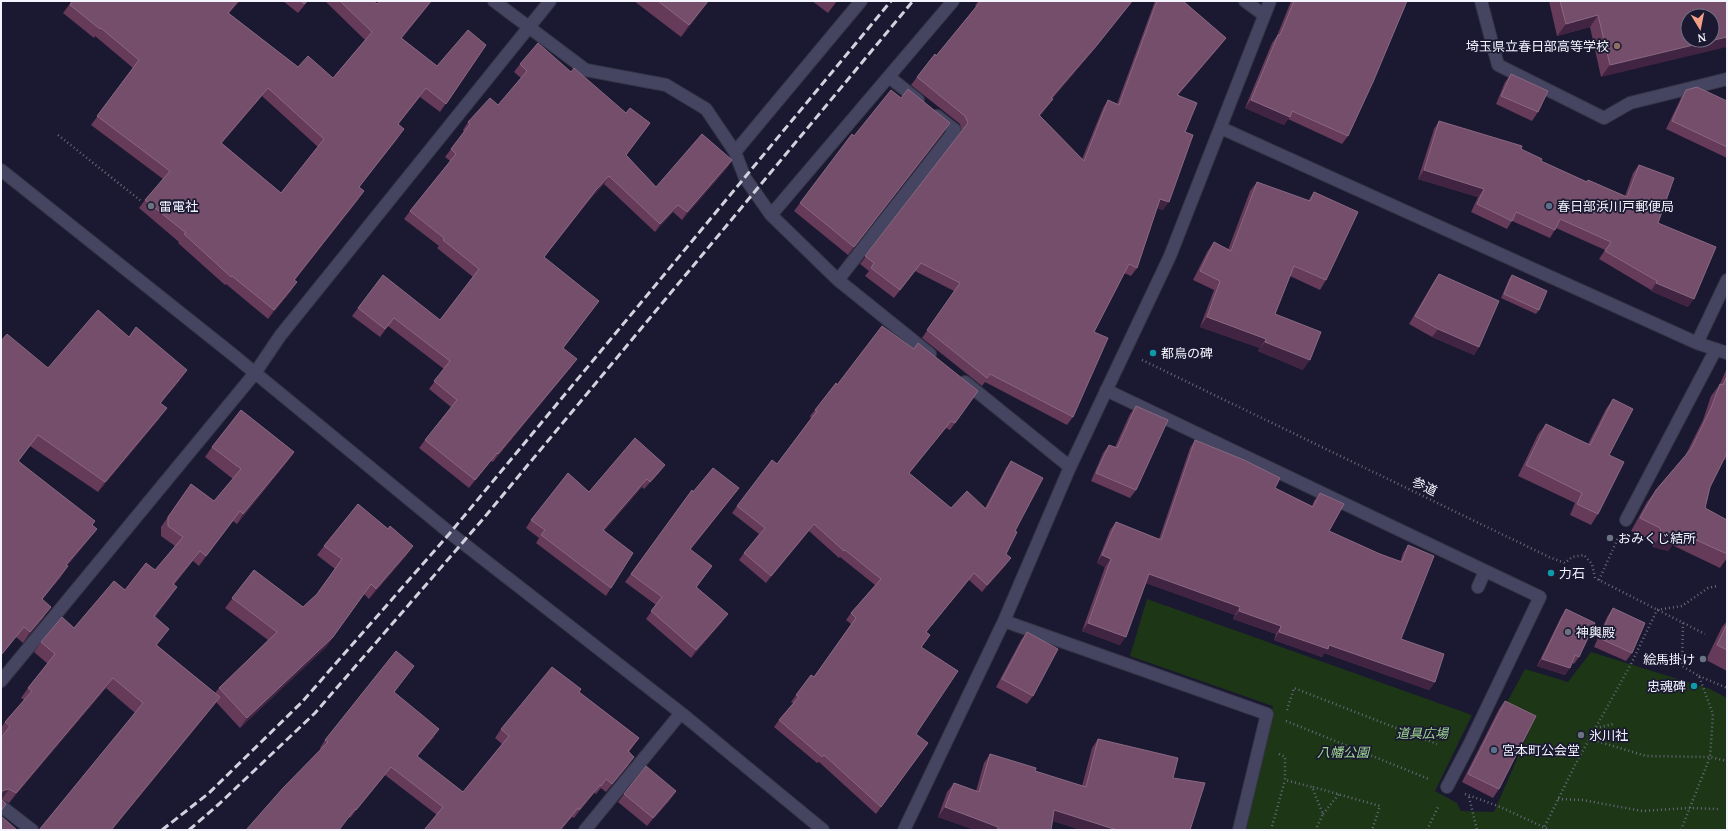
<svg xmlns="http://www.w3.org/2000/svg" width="1728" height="831" font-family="'PT Serif','Noto Sans JP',serif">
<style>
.green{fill:#1c3616}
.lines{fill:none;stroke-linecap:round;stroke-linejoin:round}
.minor-casing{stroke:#353446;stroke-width:14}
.path{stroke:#6a6a7d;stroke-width:2.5;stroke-dasharray:1 3;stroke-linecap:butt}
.minor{stroke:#454561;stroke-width:12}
.rail{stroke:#d1d2de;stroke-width:3;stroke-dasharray:8 4;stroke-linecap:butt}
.wall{fill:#663a59;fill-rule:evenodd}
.shaded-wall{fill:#412442}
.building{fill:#754e6b;stroke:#896882;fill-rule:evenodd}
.education-dot{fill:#8d6e63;stroke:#1a1931;stroke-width:1.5}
.worship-dot{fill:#6b7280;stroke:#1a1931;stroke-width:1.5}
.service-dot{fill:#5c6f8a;stroke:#1a1931;stroke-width:1.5}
.culture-dot{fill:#0f9aa8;stroke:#1a1931;stroke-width:1.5}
.labels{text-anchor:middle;stroke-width:3.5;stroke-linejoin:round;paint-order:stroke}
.poi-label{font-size:13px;fill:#f3f4fe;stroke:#1a1931;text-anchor:start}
.street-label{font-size:13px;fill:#f3f4fe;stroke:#1a1931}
.park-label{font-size:13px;font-style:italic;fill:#a2da95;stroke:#1a1931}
</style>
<rect width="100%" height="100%" fill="#1a1931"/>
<path class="green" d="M1147,599L1472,715L1435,791L1457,803L1461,811L1494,812L1533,722L1506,704L1525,669L1568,682L1591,652L1710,689L1727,698V830H1246L1273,706L1130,656Z"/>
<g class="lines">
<defs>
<path id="minor" d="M494,1L586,70L666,85L706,109L735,152L745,178L771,215L838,280L930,354
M1245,1L1264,15
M1481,1L1498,65L1604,118L1630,103L1727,79
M889,77L918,100
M1221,128L1697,343L1727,353
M735,152L861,1
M1,170L232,354L450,533L681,713L823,830
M771,215L953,1
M838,280L955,130L937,116
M1697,343L1727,280
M965,382L1070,467
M1106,390L1540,597L1469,745L1447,787
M1626,520L1716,349
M1478,587L1485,571
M1004,621L1267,714L1239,830
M1,681L255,373L280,336L550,1
M1,806L32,830
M585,830L681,713
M904,830L1004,621L1070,467L1170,256L1270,1"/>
</defs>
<use href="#minor" class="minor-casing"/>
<path class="path" d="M58,135L141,201
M1142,360L1549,557L1565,563L1572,557L1584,555L1592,564L1595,578L1705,634
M1599,580L1618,538
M1699,676L1727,688
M1287,710L1294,688L1437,744
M1286,721L1429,779
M1596,728L1613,724
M1590,739L1646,756L1710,757L1727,761
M1279,754L1285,757V780L1312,787L1323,814L1317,827V830
M1313,787L1380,806L1372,830
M1465,794L1498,806L1550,830
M1469,797L1477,830
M1558,799L1583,800L1642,811L1690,808L1720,809
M1323,814L1339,794
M1271,830L1285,780
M1427,830L1439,805
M1543,830L1575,765L1631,664L1657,610L1682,606L1708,588L1717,586
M1681,830L1710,757L1713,714L1699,676L1682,666L1683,622"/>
<use href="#minor" class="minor"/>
<path class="rail" d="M162,830L209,793L302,702L450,533L891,1
M189,830L219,804L315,713L483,519L913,1"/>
</g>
<path class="wall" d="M72,1H240L229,13L298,67L333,78L365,40L325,1H373L377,4L432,1L402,38L437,66L486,45L440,112L420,97L398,124V138L359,187L358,200L294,280L291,291L268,319L226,284L225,285L178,243L179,242L139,208L145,200L163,179L91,125L133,68L95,36L94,38L63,13ZM262,96L318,147L281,193L222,143Z
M283,1H308L298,13Z
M634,1H709L681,37Z
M812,1H837L828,13Z
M978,1H1133L1091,53L1052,99L1047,107L1040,116L1082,159L1103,108L1108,100L1117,104L1155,1H1183L1226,38L1220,46L1178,95L1185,132L1163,210L1157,208L1137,268L1131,276L1124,273L1094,332L1073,417L1067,425L985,382L982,386L922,338L954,291L915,271L894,298L865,276L869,271L860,264L962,131L960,124L911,85L917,77L936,56L976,7L975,6Z
M1291,1H1407L1348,136L1342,144L1288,119L1284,125L1245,108L1272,43L1277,36Z
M1549,1H1727L1601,77L1590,27L1557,36Z
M520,64L571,72L626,113L650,123L626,155L656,187L732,160L727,168L682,220L673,212L655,232L604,184L591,198L544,257L593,309L563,348L571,367L493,462L491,461L469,488L419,448L425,440L451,407L429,389L444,369L388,326L380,337L352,316L358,308L440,320L473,277L437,248L439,246L404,219L410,211L450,161L445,157L464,132L463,130L468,122L498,105L521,78L514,72Z
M1511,74L1538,112L1532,121L1496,104L1505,82Z
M1686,90L1727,101V158L1666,129L1681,98Z
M1439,121L1521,149L1541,161L1586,182L1588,180L1625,196L1633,173L1639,165L1658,223L1688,307L1651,291V290L1599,259L1605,250L1556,228L1550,238L1512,221L1507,229L1471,212L1478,197L1418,179L1434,129Z
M945,131L848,255L794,211L800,203L854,136Z
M1257,182L1308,201L1314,192L1326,280L1320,290L1290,276L1275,314L1303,370L1258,351L1260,348L1200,327L1214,290L1193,280L1207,252L1214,242L1228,250L1250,191Z
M1439,274L1479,347L1474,355L1432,337L1409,324L1433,283Z
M1512,275L1539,310L1536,314L1501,298L1509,279Z
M1,341L48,368L180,380L161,403L159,419L98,492L30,446L19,461L97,529L89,539L67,566L61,577L42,599L44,617L23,643L16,637L1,656Z
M914,349L978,391L950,430L946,428L909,473L951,508H985L1006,468L1011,461L1015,531L1006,554V565L982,592L969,580L926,632L930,635L922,647L916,734L928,743L876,814L819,762L817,763L774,727L779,720L793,703L791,702L811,675L814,677L851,624L846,620L851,613L875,585L840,557L839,558L809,531L766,583L739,560L744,553L759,534L732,513L737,506L777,464L811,418L810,416L815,410L837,385Z
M1727,368V460L1724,459L1710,487L1705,508L1727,520V558L1720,568L1672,545L1668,551L1653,547L1651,540L1631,531L1647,502L1656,490L1685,456L1703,420L1711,396L1720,384Z
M1613,399L1609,455L1598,514L1591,525L1570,515L1575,503L1518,476L1538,434L1546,424L1588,444L1606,409Z
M1136,406V490L1130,498L1091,481L1103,453L1109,445L1115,447L1130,414Z
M241,410L294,452L287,462L237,524L233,521L199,566L193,561L174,585L177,587L170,597L155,617L169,629L157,645L215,693L219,688L268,640L225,608L254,570L303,607L317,594L335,569L317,555L324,546L358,504L388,529L390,526L413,546L406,556L369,599L364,594L326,647L240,728L216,702L112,830H39L135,713L106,688L9,803L1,799L6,804L1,812V738L3,736L1,734V728L5,722L24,700L21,698L28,688L48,664L34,652L41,642L62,617L74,628L114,581L125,590L146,563L155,570L175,546L161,536V527L191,484L214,501L233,479L205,457L212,447Z
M1195,440L1275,488L1312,506L1314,501L1320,493L1329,531L1380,554L1400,562L1403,553L1408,545L1401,639L1435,682L1429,690L1324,653L1322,657L1274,640L1276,634L1233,619L1235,615L1146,583L1120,645L1082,631L1105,567L1097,563L1110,530L1116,522L1159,539L1190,448Z
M659,473L644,489L642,487L604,531L611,588L606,596L536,543L539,538L526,528L531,520L589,492Z
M692,490L693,492L733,496L690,550L712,566L697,587L722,622L691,658L646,619L656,605L625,582Z
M1613,608L1632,653L1626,661L1594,647L1607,617Z
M1566,609L1579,657L1574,664L1572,663L1565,675L1537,666L1561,617Z
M1727,621V671L1706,660L1722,627Z
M1027,632L1033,696L1027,704L996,687L1021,640Z
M408,674L394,692L434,737L417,757L463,792L502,744L495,738L501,729L579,692L639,738L629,752V765L606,792L601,788L596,794L594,793L574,818L572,817L561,830H424L437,815L385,775L350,818L349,817L321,749L320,748L325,740Z
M1505,701L1499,789L1493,798L1462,782L1499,709Z
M1098,739L1173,778L1190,830H1081L1053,821L1051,830H975L938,817L947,792L954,783L976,791L984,763L990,754L1035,771L1082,786L1092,748Z
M676,791L670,800L647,826L618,802L624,794Z"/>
<path class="shaded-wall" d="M238,1H240L222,21L228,13Z
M431,1H432L395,47L401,38Z
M708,1H709L681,37L689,25Z
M1132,1H1133L1091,53L1045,106L1051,98Z
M1598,15L1590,27L1557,36L1566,24Z
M1727,37V47L1601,77L1610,65Z
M1226,38L1220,46L1171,103L1177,95Z
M268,88L262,96L215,151L221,143Z
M426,88L420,97L391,133Z
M1053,99L1047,107L1033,123L1039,115Z
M1251,100L1290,117L1284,125L1245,108Z
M950,123L945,131L848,255L854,247Z
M404,129L398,138L352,195L359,187Z
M732,160L727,168L682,220L687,212Z
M1424,170L1484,189L1478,197L1418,179Z
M609,176L604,184L591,198L538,265L596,190Z
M364,191L358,200L288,289L294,280Z
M1160,199L1169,202L1163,210L1154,207Z
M678,205L673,212L655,232L660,224Z
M297,282L291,291L268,319L274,310Z
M1656,283L1694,299L1688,307L1651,291Z
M1207,317L1266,339L1260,348L1200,327Z
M1438,329L1479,347L1474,355L1432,337Z
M1265,342L1310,360L1303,370L1258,351Z
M577,359L571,367L493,462L498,454Z
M187,370L180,380L152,413L160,403Z
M167,408L159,419L98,492L105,482Z
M951,421L946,428L904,480L909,473Z
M1727,451V460L1722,459Z
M294,452L287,462L237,524L243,514Z
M497,453L491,461L469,488L475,480Z
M665,465L659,473L644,489L650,482Z
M647,479L642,487L598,538L603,530Z
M739,488L733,496L685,557L690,549Z
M240,511L233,521L199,566L206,556Z
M814,524L809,531L766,583L771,576Z
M97,529L89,539L59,576L66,565Z
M1661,534L1677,539L1668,551L1653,547Z
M413,546L406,556L369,599L376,589Z
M200,551L193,561L166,594L173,584Z
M1102,555L1111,559L1105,567L1097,563Z
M1011,558L1006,565L982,592L987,585Z
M68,566L61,577L34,609L42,599Z
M974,573L969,580L921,638L926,632Z
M1149,574L1240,607L1235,615L1143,582Z
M371,584L326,647L240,728L247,718Z
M177,587L170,597L147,626L154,616Z
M51,607L44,617L23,643L30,632Z
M1239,611L1281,626L1276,634L1233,619Z
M728,614L722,622L691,658L696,650Z
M1088,623L1126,637L1120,645L1082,631Z
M24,627L16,637L1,656V655Z
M169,629L162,639L149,655L156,645Z
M1279,632L1329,645L1435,682L1429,690L1324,653L1322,657L1274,640Z
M1542,659L1570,668L1565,675L1537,666Z
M113,678L106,688L9,803L16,793Z
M220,697L213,707L112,830H111Z
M439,729L434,737L411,765L417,756Z
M634,757L629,765L606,792L612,784Z
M391,767L385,775L350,818L356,810Z
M600,785L594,793L574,818L579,810Z
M9,789L2,799H1L2,791Z
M676,791L670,800L647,826L653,818Z
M945,807L998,827L996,830H975L938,817Z
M578,808L561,830H560Z
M1054,810L1117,830H1081L1047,819Z"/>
<path class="building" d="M72,1H238L228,13L298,67L308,56L333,78L372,32L340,1H373L377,4L380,1H431L401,38L437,66L468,30L486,45L446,104L426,88L398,124L404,129L359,187L364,191L294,280L297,282L274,310L232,276L231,277L184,234L186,233L145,200L170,171L97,116L139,60L101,28L100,29L70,5ZM268,88L324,139L281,193L221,143Z
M301,1H307L304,4Z
M658,1H708L689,25Z
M981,1H1132L1097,45L1051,98L1053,99L1039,115L1084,161L1108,100L1119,105L1157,1H1183L1226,38L1177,95L1197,103L1185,132L1193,135L1169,202L1160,199L1137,268L1129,264L1094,332L1108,338L1073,417L990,374L987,378L927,330L960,283L921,263L900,290L871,268L874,263L865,256L968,123L965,116L917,77L935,54L936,56Z
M1294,1H1407L1373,82L1348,136L1292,111L1290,117L1251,100L1278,35H1280Z
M1560,1H1727V37L1610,65L1598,15L1566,24ZM1688,16H1712V40H1688Z
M538,43L571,72L574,68L626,113L630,108L650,123L626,155L656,187L702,134L732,160L687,212L678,205L660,224L609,176L596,190L544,257L599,301L563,348L577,359L498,454L497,453L475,480L425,440L457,400L434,381L450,361L394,318L385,329L358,308L383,275L440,320L479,269L443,240L444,238L410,211L456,154L451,149L470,124L468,122L490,98L498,105L527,71L520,64Z
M1511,74L1548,91L1538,112L1501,96Z
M1697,87L1727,101V147L1672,121L1686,90Z
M908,89L950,123L854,247L800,203L852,134L854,136L891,90L901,98Z
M1439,121L1522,146L1521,149L1542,159L1541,161L1587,182L1588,180L1627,197L1639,165L1674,178L1658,223L1716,247L1694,299L1656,283L1657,281L1605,251L1611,242L1560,219L1555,230L1516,212L1512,221L1477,204L1484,189L1424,170Z
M1257,182L1310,201L1314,192L1358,212L1326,280L1294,266L1275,314L1321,332L1310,360L1265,342L1266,339L1207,317L1220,281L1200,271L1214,242L1231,251Z
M1439,274L1499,301L1479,347L1438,329L1415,316Z
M1512,275L1547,291L1539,310L1504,294Z
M98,310L129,337L136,327L187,370L160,403L167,408L105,482L38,435L18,461L95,521L92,525L97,529L66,565L68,566L42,599L51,607L30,632L24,627L1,655V341L7,334L48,368Z
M882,326L914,349L918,343L978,391L955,423L951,421L909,473L951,508L967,491L986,509L1011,461L1043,478L1015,531L1017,532L1006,554L1011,558L987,585L974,573L926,632L930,635L921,647L958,671L916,734L928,743L881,807L824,755L822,757L779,720L799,697L796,695L811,675L814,677L856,618L851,613L881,579L845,550L844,551L814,524L771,576L744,553L765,528L737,506L772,460L777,464L817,411L815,410L836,383L837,385Z
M1727,376V453L1710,487L1705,508L1727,520V554L1681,533L1677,539L1661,534L1660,528L1640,518L1656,490L1691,449L1711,408L1720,384L1723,385Z
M1613,399L1633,409L1609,455L1624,462L1598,514L1577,504L1582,493L1526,465L1546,424L1590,445Z
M1136,406L1168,420L1136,490L1096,473L1109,445L1117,448Z
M241,410L294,452L243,514L240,511L206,556L200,551L173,584L177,587L154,616L169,629L156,645L220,697L111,830H39L143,703L113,678L16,793L9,789L2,791L1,798V738L10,726L5,722L32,691L28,688L55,654L41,642L62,617L74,628L114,581L125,590L146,563L155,570L183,537L168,526V517L191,484L214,501L241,469L212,447Z
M635,438L665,465L650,482L647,479L603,530L633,553L611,588L541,535L545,530L531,520L568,473L589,492Z
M1195,440L1244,460L1280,478L1275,488L1313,507L1320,493L1344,504L1329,531L1380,554L1402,562L1408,545L1434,556L1401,639L1444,654L1435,682L1329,645L1328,649L1279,632L1281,626L1239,611L1240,607L1149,574L1126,637L1088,623L1111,559L1102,555L1116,522L1161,540Z
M713,468L739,488L690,549L712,566L696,587L728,614L696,650L651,611L662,597L631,574L692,490L693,492Z
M358,504L388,529L390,526L413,546L376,589L371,584L333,637L247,718L219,688L277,632L232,598L254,570L303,607L317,594L342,559L324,546Z
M1613,608L1645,623L1632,653L1599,638Z
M1566,609L1595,623L1579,657L1575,655L1570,668L1542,659Z
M1727,624V650L1717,645Z
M1027,632L1058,649L1033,696L1002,679Z
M396,651L414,666L394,692L439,729L417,756L463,792L509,736L501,729L552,667L581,689L579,692L639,738L628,751L634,757L612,784L606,779L601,786L600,785L579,810L578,808L560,830H424L443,807L391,767L356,810L355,809L339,830H246L283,788L328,742L325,740Z
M1505,701L1536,716L1499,789L1468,774Z
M1098,739L1178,758L1173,778L1205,783L1190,830H1117L1054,810L1051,830H998V827L945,807L954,783L979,792L990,754L1036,768L1035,771L1086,787Z
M646,766L676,791L653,818L624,794Z
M1,799L6,804L1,811Z
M1,816L17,830H1Z"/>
<circle class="education-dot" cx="1617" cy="46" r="4"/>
<g class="worship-dot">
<circle cx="151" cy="206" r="4"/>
<circle cx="1610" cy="538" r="4"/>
<circle cx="1568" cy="632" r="4"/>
<circle cx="1703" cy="659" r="4"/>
<circle cx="1581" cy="735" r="4"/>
</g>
<g class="service-dot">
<circle cx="1549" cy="206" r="4"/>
<circle cx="1494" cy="750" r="4"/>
</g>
<g class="culture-dot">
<circle cx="1153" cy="353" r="4"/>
<circle cx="1551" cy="573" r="4"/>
<circle cx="1694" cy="686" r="4"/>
</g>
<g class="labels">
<g class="poi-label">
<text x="1609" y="51" text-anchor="end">埼玉県立春日部高等学校</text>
<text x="159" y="211">雷電社</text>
<text x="1557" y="211">春日部浜川戸郵便局</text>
<text x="1161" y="358">都鳥の碑</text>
<text x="1618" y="543">おみくじ結所</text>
<text x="1559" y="578">力石</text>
<text x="1576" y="637">神輿殿</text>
<text x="1695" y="664" text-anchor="end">絵馬掛け</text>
<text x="1686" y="691" text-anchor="end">忠魂碑</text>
<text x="1589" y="740">氷川社</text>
<text x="1502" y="755">宮本町公会堂</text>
</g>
<g class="street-label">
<text transform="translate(1425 486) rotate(26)" y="5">参道</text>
</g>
<g class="park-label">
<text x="1422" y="738">道具広場</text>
<text x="1343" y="757">八幡公園</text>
</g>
</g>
<rect width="1728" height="831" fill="none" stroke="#f3f4fe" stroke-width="4"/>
<g transform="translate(1700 28) rotate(170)"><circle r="19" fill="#1a1931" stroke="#717183"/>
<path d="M0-3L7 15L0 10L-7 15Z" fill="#f39f85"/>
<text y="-6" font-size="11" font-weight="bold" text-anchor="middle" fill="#f3f4fe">N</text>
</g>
</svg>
